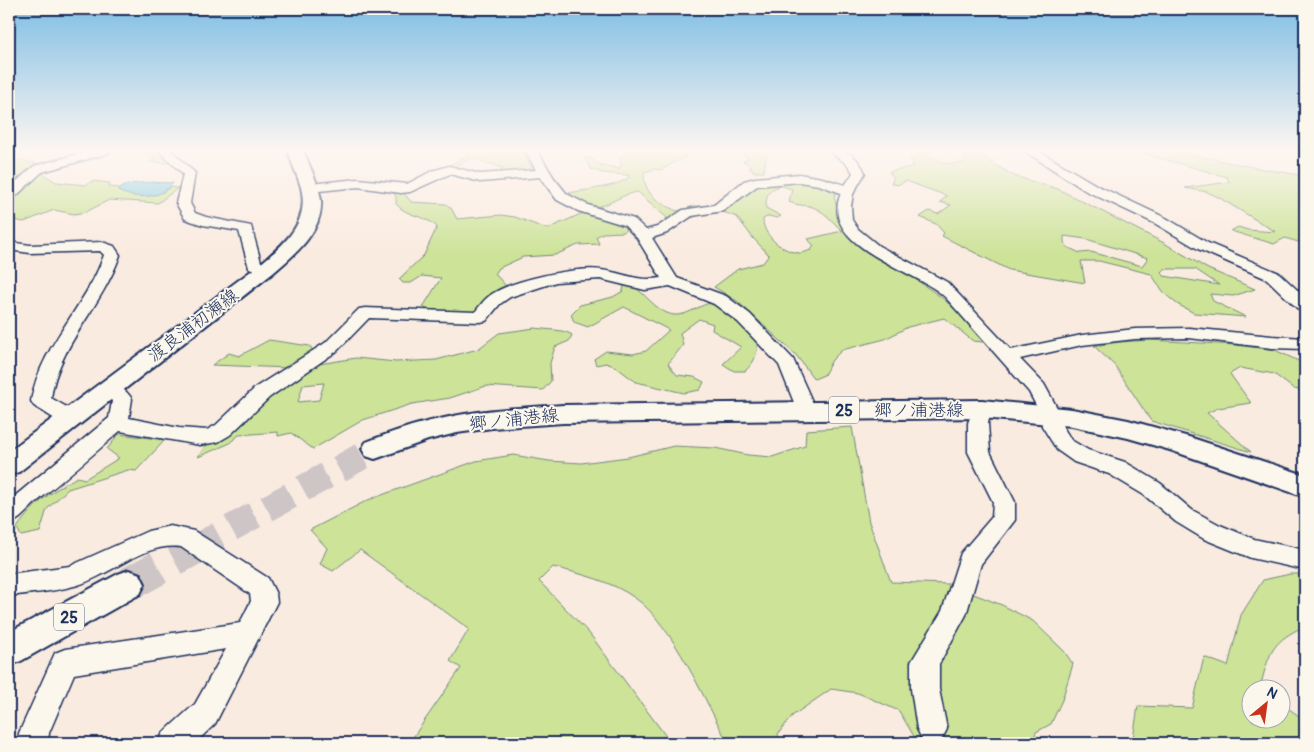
<svg xmlns="http://www.w3.org/2000/svg" width="1314" height="752" font-family="Pangolin,'Klee One',sans-serif">
<style>
.green{fill:#cce398;stroke:#74897b;fill-rule:evenodd}
.water{fill:#81cde0;stroke:#588eac}
.lines{fill:none;stroke-linecap:round;stroke-linejoin:round}
.major-tunnel-far1{stroke:#cdc5c6;stroke-width:27;stroke-dasharray:27 14;stroke-linecap:butt}
.major-tunnel{stroke:#cdc5c6;stroke-width:34;stroke-dasharray:34 17;stroke-linecap:butt}
.minor-casing{stroke:#1b2f5e;stroke-width:3}
.major-casing{stroke:#1b2f5e;stroke-width:4}
.minor{fill:#fbf7ec;fill-rule:evenodd}
.major{fill:#fbf7ec;fill-rule:evenodd}
.labels{text-anchor:middle;stroke-width:4;stroke-linejoin:round;paint-order:stroke}
.shield{fill:#fbf7ec;stroke:#5e6b89;stroke-width:1}
.shield-label{font-size:16px;font-weight:bold;fill:#1b2f5e}
.street-label{font-size:18px;fill:#1b2f5e;stroke:#fbf7ec}
</style>
<rect width="100%" height="100%" fill="#faebe0"/>
<filter id="ink" filterUnits="userSpaceOnUse"><feTurbulence type="fractalNoise" baseFrequency=".02" numOctaves="2"/><feDisplacementMap in="SourceGraphic" scale="10" xChannelSelector="R" yChannelSelector="G"/><feConvolveMatrix kernelMatrix="1 2 1 2 8 2 1 2 1" color-interpolation-filters="sRGB"/></filter>
<g filter="url(#ink)">
<path class="green" d="M131,150H159L169,160L167,163L150,162L157,157L135,154Z
M461,150H522L534,172L495,173L503,168L472,158L453,168L447,167L469,154Z
M631,150H687L686,156L661,170L655,169L644,172C643,194 659,203 677,211L694,206H715L763,183L796,181L827,185L837,191L834,197L840,219L888,260L941,297L979,330L983,342L973,341L944,318L908,327L885,339L842,350L832,360L824,375L814,379L796,355L737,301L714,287L738,269L763,263L769,255L753,238L737,217L723,212L717,213L709,211L674,225L650,232L665,222L667,218L638,192C607,197 600,222 569,193C583,190 621,187 630,176L626,175L603,173L591,169L585,158L592,159L598,164L619,169L621,164L620,157ZM782,186L792,189L789,202C796,205 802,205 809,206C823,209 833,222 842,231L808,239L814,246L811,250C808,251 803,253 799,253C783,252 762,235 763,219L769,216L777,218L781,216L766,208C766,195 768,188 782,186Z
M735,150H767L764,172H755L749,168L752,166L743,161L749,158Z
M958,150H971L1014,176L1058,189L1164,243L1208,269L1255,289L1233,296L1210,294L1213,301L1246,317L1194,313L1177,304L1165,294L1151,274L1099,261H1081L1085,283L1009,270L942,236L944,233L936,224L920,217L929,211L938,214L951,205L940,202L947,196L906,181L897,185L891,183L894,178L889,172L914,166L910,158C925,146 929,157 942,162C948,165 959,163 966,162L967,159ZM1064,236L1086,239L1148,258L1142,266L1091,252L1080,253L1067,247L1064,242ZM1164,269H1195L1219,285L1164,276L1161,272Z
M1121,150H1169L1252,167L1305,176V244L1285,238L1274,244L1231,231L1238,227L1248,230L1276,232L1218,197L1207,192L1185,188L1229,182L1227,177L1142,153Z
M9,156L18,160L40,164L36,169L56,182L85,185L93,181L110,183L109,187L120,188L118,191C137,195 154,200 170,187L178,188L158,203L109,200L86,212L74,214L54,210L24,222L9,219Z
M394,190L404,193L411,202L446,204L451,208L457,219L501,215L515,217L547,229L583,213H589L626,224L627,227L624,232L603,233L596,237L599,244L578,245L555,255L523,257L499,268L495,274L508,288L476,312L429,310L423,307L441,278L422,276L411,283H403L399,279L424,255L437,227C426,215 407,217 396,204V196L392,192Z
M619,283C641,283 648,305 667,313C686,322 703,298 718,304C727,307 748,329 757,337C758,351 756,362 745,371H734L723,364L741,347L712,330L713,324L699,319L680,333L683,345L668,364L677,375L694,377L704,382L700,390L684,393L636,382L616,367L606,363L596,365L594,359L606,351L633,354L646,351L669,330L624,307L588,327L574,322L571,314L580,305L613,297L623,291L624,287Z
M535,328C545,330 565,329 572,335L569,341L555,347L550,363L551,381L543,390L486,386L450,398L412,404L363,420L313,449L291,433L278,436V432L239,435L228,444L198,457L205,446L238,429L268,397L304,372L319,364L356,358L396,362L436,360L478,349L499,333ZM324,383L319,400L298,402L303,385Z
M269,340L310,346L313,351L289,368L212,365L229,353L239,356Z
M1150,340L1236,345L1275,350L1305,364V391L1294,389L1274,374L1240,368L1230,374L1251,403L1218,408L1207,413L1251,452L1151,421L1115,366L1094,346L1119,342Z
M852,427L869,522L891,582L948,584L1002,605L1033,621L1064,651L1073,664L1062,700L1051,724L1036,732L1033,743H918L899,711L858,693L831,689L792,716L778,734L779,743H728C706,703 672,623 635,598C611,581 581,574 553,567L539,581L589,633L671,743H409L461,668L450,661L469,629L360,550L333,571L320,564L327,548L310,530L368,500L476,461L513,455L549,461L581,463L628,457L674,446L715,448L748,455L772,457L805,446L806,430Z
M119,434L165,440L136,471L128,470L68,489L47,509L40,532L21,536L17,528C34,503 51,492 77,477L85,479L119,458L107,449Z
M1290,574H1305V626C1273,641 1270,650 1261,684L1265,689L1252,690V720H1282V704L1305,720V743H1141L1133,739L1138,706L1192,708L1204,657L1228,666L1241,615L1263,580Z"/>
<path class="water" d="M153,182L173,183C161,200 134,199 118,191C125,182 142,183 153,182Z"/>
<g class="lines">
<path class="major-tunnel-far1" d="M195,548L375,449"/>
<path class="major-tunnel" d="M129,584L198,546"/>
<defs>
<path id="minor" d="M93,150H111L109,153L42,172L14,198L9,199V188L34,166Z
M158,150H171L195,173L190,203L195,213L206,217L251,226L261,262L272,266L274,269L272,272L266,274L249,268L239,231L203,225L185,219L176,203L183,174Z
M525,150H537L554,178L567,194L588,205L634,219L646,230L657,227L683,210L714,205L744,181L755,178L799,174L822,178L845,185L853,173C847,160 837,159 828,150C846,148 858,156 865,173L853,194L851,206L852,220L858,229L879,246L947,282L1011,350L1082,335L1135,329L1189,328L1272,336L1305,338V349L1272,348L1189,338L1135,339L1082,345L1020,359L1044,384L1061,415L1062,425L1071,440L1088,450L1125,462L1160,483L1192,510L1220,525L1254,539L1305,550V570L1251,558L1204,539L1176,522L1144,495L1109,474L1074,462L1057,450L1042,426L1041,415L1029,392L946,298C917,269 817,248 841,193L819,185L799,182L757,186L723,211L692,216L667,233L652,238L677,278L726,296L750,314L793,359L816,410L813,415L806,417L799,415L779,365L738,322L714,304L670,286L645,290L600,279L556,282L510,297L500,304L486,321L480,322L369,318L337,351L270,397L230,435L218,442L200,445L120,431C93,455 66,477 39,500C28,508 22,520 9,524V501L109,418L112,401L100,389L103,384C115,381 125,389 132,399L129,418L179,428L207,430L216,425L256,387L325,343L359,309L365,308L475,312C479,307 483,301 488,297C505,281 578,266 601,270C625,273 636,282 661,278L637,238L624,225L578,211L557,200L540,177L480,182L450,174L410,192L401,193L358,187L309,192L302,188L309,184L358,179L407,184L432,171L449,166L480,174L536,170Z
M1023,150H1037L1096,185L1166,218L1208,243L1279,273L1305,297V311L1299,310L1267,279L1198,249L1156,224L1086,191Z
M9,242L30,245L102,242L114,246L120,255C103,306 58,345 51,398L77,413L80,418L77,423C62,427 47,413 34,406L31,401C40,346 86,307 104,255L100,251L30,253L9,250Z
M982,402L989,404L992,409L988,423L990,452L1015,502V520L981,564L966,615L939,664V689L947,729L942,739L931,743L922,739L917,729L911,689V662L942,611L961,553L992,517L993,502L968,452V423L975,404Z
M170,526L194,531L268,578L276,594L277,602L215,724L195,743H158L163,733L195,704L226,649L74,674L49,733L48,743H18L19,733L55,653L65,649L240,623L251,601L250,594L181,547C142,542 110,577 74,586C53,592 30,593 9,596V574L70,566L148,531Z"/>
<path id="major" d="M288,150H303C309,166 319,183 321,201C323,232 294,255 273,273L19,472L9,475V451L259,265C284,244 310,223 301,187C297,174 291,162 288,150Z
M982,400L1072,409L1128,420L1189,437L1305,475V497L1170,450L1128,438L1072,426L982,418L563,423L492,428L457,433L428,440L375,459L366,456L362,449L366,442C390,433 414,424 440,419C480,409 522,408 563,405Z
M129,570L140,574L145,584L140,594L21,661L9,666V632L118,574Z"/>
</defs>
<use href="#minor" class="minor-casing"/>
<use href="#major" class="major-casing"/>
<use href="#minor" class="minor"/>
<use href="#major" class="major"/>
</g>
</g>
<linearGradient id="sky" x2="0" y2="1"><stop stop-color="#7fbee5"/><stop offset="0.59" stop-color="#fdf6f1"/><stop offset="1" stop-color="#fdf6f1" stop-opacity="0"/></linearGradient>
<rect width="1314" height="255" fill="url(#sky)"/>
<g class="labels">
<g class="shield">
<rect x="829" y="396.5" width="30" height="27" rx="4"/>
<rect x="54" y="603.5" width="30" height="27" rx="4"/>
</g>
<g class="shield-label">
<text x="844" y="416">25</text>
<text x="69" y="623">25</text>
</g>
<g class="street-label">
<text transform="translate(193 325) rotate(-37)" y="6">渡良浦初瀬線</text>
<text x="919" y="416">郷ノ浦港線</text>
<text transform="translate(514 419) rotate(-6)" y="6">郷ノ浦港線</text>
</g>
</g>
<rect width="1314" height="752" fill="none" stroke="#fbf7ec" stroke-width="30"/>
<rect x="15" y="15" width="1284" height="722" fill="none" stroke="#1b2f5e" stroke-width="2" filter="url(#ink)"/>
<g transform="translate(1266 704) rotate(29)"><circle r="24" fill="#fbf7ec" stroke="#a1a7b3"/>
<path d="M0-4L9 19L0 12L-9 19Z" fill="#c8321e"/>
<text y="-8" font-size="14" font-weight="bold" text-anchor="middle" fill="#1b2f5e">N</text>
</g>
</svg>
